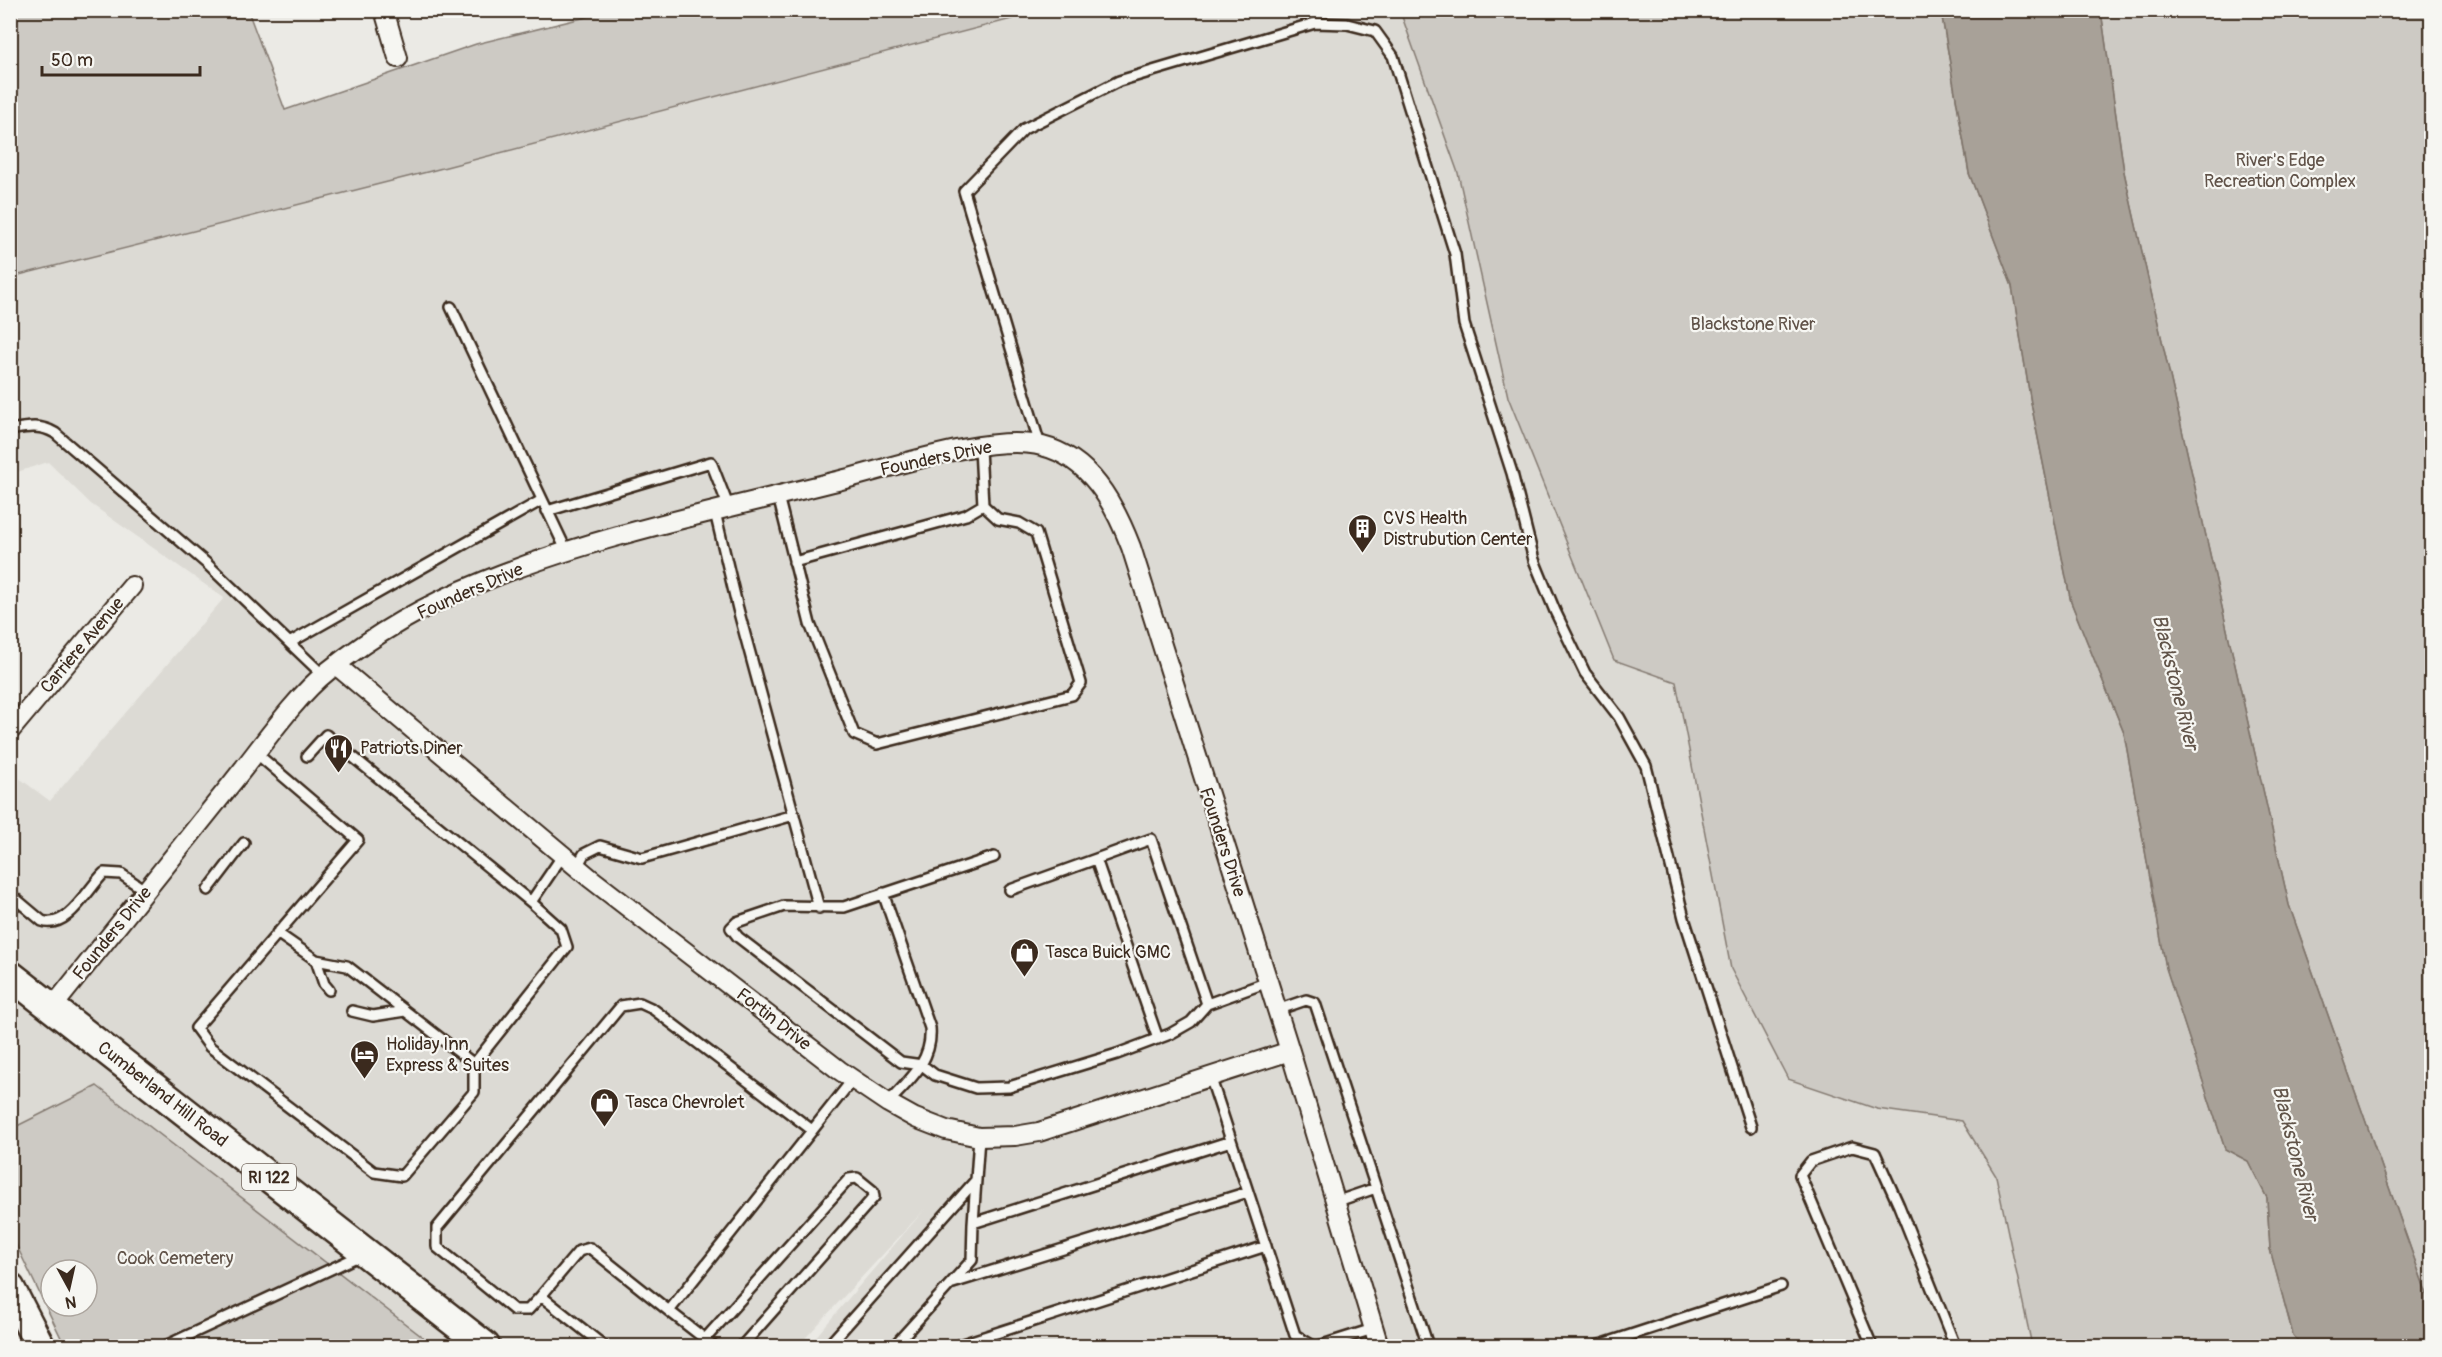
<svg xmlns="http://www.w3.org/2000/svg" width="2442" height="1357" font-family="Pangolin,sans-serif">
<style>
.built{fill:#dcdad4}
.green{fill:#cdcac4;stroke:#847a71;stroke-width:1.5;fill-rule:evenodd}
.water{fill:#a8a198;stroke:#7c7167;stroke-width:1.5}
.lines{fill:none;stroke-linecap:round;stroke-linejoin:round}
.service-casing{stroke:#3b2a1e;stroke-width:14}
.minor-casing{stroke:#3b2a1e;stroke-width:22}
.primary-casing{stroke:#3b2a1e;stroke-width:33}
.service{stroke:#f6f6f2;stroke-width:9}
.minor{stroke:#f6f6f2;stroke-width:18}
.primary{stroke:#f6f6f2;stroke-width:28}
.labels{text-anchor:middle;stroke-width:4.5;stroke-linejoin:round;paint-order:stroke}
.shield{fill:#f6f6f2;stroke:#73675e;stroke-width:1.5}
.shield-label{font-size:16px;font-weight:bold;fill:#3b2a1e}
.park-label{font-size:18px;fill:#605248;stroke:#f6f6f2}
.street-label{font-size:18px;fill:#3b2a1e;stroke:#f6f6f2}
.poi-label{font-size:18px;fill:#3b2a1e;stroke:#f6f6f2;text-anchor:start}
.water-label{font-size:20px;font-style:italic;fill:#615449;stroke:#f6f6f2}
</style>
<rect width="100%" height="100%" fill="#ebeae5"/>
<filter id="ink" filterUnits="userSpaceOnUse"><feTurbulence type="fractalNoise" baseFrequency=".0167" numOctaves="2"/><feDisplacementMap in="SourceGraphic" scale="12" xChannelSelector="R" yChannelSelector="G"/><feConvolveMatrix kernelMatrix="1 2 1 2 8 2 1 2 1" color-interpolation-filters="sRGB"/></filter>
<g filter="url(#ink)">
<path class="built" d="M1042,11H1400L1458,173L1508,397L1614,660L1676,682L1697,786L1877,1109L1962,1121L1996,1176L2032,1346H808L924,1210L798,1346H434L97,1086L11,1129V772L50,801L224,598L91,504L48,462L11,474V277L431,171Z"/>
<path class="green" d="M11,10L248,11L285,110L476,44L611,11H1042L431,171L11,277Z
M1400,11H1941L1969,173L2012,286L2031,403L2071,602L2124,733L2166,967L2225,1149L2248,1161L2267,1198L2270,1249L2293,1335L2302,1346H2032L1996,1176L1962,1121L1877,1109L1788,1079L1731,969L1676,682L1614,660L1508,397L1458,173Z
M2101,11H2431V1306L2289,905L2124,172Z
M97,1086L434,1346H65L11,1234V1129ZM51,1270H87V1306H51Z"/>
<path class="water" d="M1941,11H2101L2124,172L2289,905L2431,1306V1346H2302L2293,1335L2270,1249L2267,1198L2248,1161L2225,1149L2166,968L2124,733L2071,602L2031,403L2012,286L1969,173Z"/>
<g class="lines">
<defs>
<path id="service" d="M451,307L567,552
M10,430C27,427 40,424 55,433L206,563L323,675
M1040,445L964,191L1024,129L1119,81L1315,23L1347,24L1375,31L1393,56L1455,254L1464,324L1512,473L1534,560L1555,611L1585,673L1619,717L1646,766L1684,918L1751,1127
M778,496L810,624L854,734L877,744L1072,695L1081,683L1036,533L1019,523L998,519L983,505L980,448
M547,511L711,462L729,508
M715,512L738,609L819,908
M794,562L966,515L983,505
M291,642L542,500
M256,753L358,840L196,1028L210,1047L374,1172L402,1176L474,1092V1064L567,947L561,929L531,902L563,855
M307,756L326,735L531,902
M994,857L844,907L784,906L737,922L731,928L738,937L901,1062L922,1065L935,1075L976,1088L1009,1087L1117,1054L1170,1034L1191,1022L1207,1004L1268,982
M577,867L584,854L600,846L642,858L794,815
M208,890L244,843
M1010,890L1096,859
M883,893L930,1028C933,1061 909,1080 888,1103
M10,894L42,921C68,930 88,888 104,873L121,874L146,891
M277,933L316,960L347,966L474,1064
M316,960L324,984L329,990
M1277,1010L1306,1000L1315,1003L1428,1346
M352,1011L373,1016L405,1011
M1158,1039L1096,859L1151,839L1207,1004
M1210,1076L1295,1335L1313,1346
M979,1137L973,1223L1231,1141
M1335,1202L1376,1188
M953,1283L1248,1192
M541,1296L528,1310H514L437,1247V1228L621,1006L640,1003L653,1009L812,1130
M705,1339L849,1179L857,1178L873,1191L874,1197L742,1346
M165,1346L361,1255
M604,1346L541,1296L579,1251L590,1248L669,1311
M714,1346L669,1311L853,1079
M828,1346L976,1180
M894,1346L972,1260L973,1223
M956,1346L1266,1246
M1319,1346L1373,1329
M1597,1346L1781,1286
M1872,1346L1800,1175L1811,1161L1852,1147L1875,1153L1899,1206L1955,1346"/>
<path id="minor" d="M384,10L398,58
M336,665L590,878L839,1070L888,1103L915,1118L946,1130L979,1137L1015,1136L1039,1132L1290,1051
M10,731L132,586
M52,1008C112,933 172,858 232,783C259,750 295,697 328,671C374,634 429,603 484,581C597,535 726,509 845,479C896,466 992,433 1042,446C1090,458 1114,503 1131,547L1290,1051L1379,1346"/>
<path id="primary" d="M10,975L485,1346
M10,1288L40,1346"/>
</defs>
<use href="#service" class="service-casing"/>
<use href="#minor" class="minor-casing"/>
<use href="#primary" class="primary-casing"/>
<use href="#service" class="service"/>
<use href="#minor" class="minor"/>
<use href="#primary" class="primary"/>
</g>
</g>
<defs>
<symbol id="building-pin" viewBox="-11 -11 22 30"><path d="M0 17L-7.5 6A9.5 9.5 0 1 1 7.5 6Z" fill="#3b2a1e" stroke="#f6f6f2"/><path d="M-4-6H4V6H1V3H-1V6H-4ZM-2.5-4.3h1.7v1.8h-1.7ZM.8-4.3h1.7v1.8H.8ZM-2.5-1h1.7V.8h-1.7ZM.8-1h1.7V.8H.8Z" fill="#fff"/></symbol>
<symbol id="restaurant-pin" viewBox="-11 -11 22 30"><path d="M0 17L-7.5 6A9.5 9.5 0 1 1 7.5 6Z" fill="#3b2a1e" stroke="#f6f6f2"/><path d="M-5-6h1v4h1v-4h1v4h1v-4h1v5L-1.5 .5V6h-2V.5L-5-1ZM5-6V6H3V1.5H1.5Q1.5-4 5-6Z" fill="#fff"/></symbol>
<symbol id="shop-pin" viewBox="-11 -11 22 30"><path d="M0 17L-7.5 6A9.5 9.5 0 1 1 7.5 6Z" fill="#3b2a1e" stroke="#f6f6f2"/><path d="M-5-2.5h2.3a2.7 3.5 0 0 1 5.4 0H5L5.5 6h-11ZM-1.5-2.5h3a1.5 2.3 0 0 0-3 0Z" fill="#fff"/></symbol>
<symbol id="hotel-pin" viewBox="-11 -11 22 30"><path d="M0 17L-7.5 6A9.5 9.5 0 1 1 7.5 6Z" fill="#3b2a1e" stroke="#f6f6f2"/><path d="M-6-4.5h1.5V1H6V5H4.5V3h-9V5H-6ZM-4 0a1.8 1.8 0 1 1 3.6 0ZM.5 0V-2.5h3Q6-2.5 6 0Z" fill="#fff"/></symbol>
</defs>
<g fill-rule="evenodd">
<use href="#building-pin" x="1346" y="512" width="33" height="45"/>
<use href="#restaurant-pin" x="322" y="732" width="33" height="45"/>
<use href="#shop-pin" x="1008" y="936" width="33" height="45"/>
<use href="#hotel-pin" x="348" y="1038" width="33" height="45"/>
<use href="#shop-pin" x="588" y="1086" width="33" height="45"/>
</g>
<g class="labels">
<rect class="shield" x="242" y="1164" width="54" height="26" rx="4.5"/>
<g class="shield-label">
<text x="269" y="1183">RI 122</text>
</g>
<g class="park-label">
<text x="2280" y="166">River's Edge<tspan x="2280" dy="21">Recreation Complex</tspan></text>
<text x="1753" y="330">Blackstone River</text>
<text x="175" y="1264">Cook Cemetery</text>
</g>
<g class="street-label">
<text transform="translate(936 458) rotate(-12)" y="6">Founders Drive</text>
<text transform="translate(470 591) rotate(-24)" y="6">Founders Drive</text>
<text transform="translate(82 645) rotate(-50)" y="6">Carriere Avenue</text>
<text transform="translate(1223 842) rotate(72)" y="6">Founders Drive</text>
<text transform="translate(112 933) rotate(-51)" y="6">Founders Drive</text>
<text transform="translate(774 1019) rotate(38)" y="6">Fortin Drive</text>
<text transform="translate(163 1094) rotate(38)" y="6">Cumberland Hill Road</text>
</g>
<g class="poi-label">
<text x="1383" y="524">CVS Health<tspan x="1383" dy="21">Distrubution Center</tspan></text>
<text x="360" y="754">Patriots Diner</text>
<text x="1045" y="958">Tasca Buick GMC</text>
<text x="386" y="1050">Holiday Inn<tspan x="386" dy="21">Express &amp; Suites</tspan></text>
<text x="625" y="1108">Tasca Chevrolet</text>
</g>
<g class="water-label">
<text transform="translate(2176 682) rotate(76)" y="7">Blackstone River</text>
<text transform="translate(2296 1153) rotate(76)" y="7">Blackstone River</text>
</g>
</g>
<rect width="2442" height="1357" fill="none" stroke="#f6f6f2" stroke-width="36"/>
<rect x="18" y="18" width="2406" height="1321" fill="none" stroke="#3b2a1e" stroke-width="2" filter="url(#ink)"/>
<g transform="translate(69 1288) rotate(172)"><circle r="28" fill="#f6f6f2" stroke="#aba49d" stroke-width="1.5"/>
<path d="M0-4.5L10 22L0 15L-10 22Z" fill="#3b2a1e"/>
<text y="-9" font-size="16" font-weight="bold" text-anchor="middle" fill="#3b2a1e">N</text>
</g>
<path d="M42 66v9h158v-9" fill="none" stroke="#3b2a1e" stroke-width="3"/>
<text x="51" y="66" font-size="18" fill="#3b2a1e" stroke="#f6f6f2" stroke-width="4.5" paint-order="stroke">50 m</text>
</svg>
